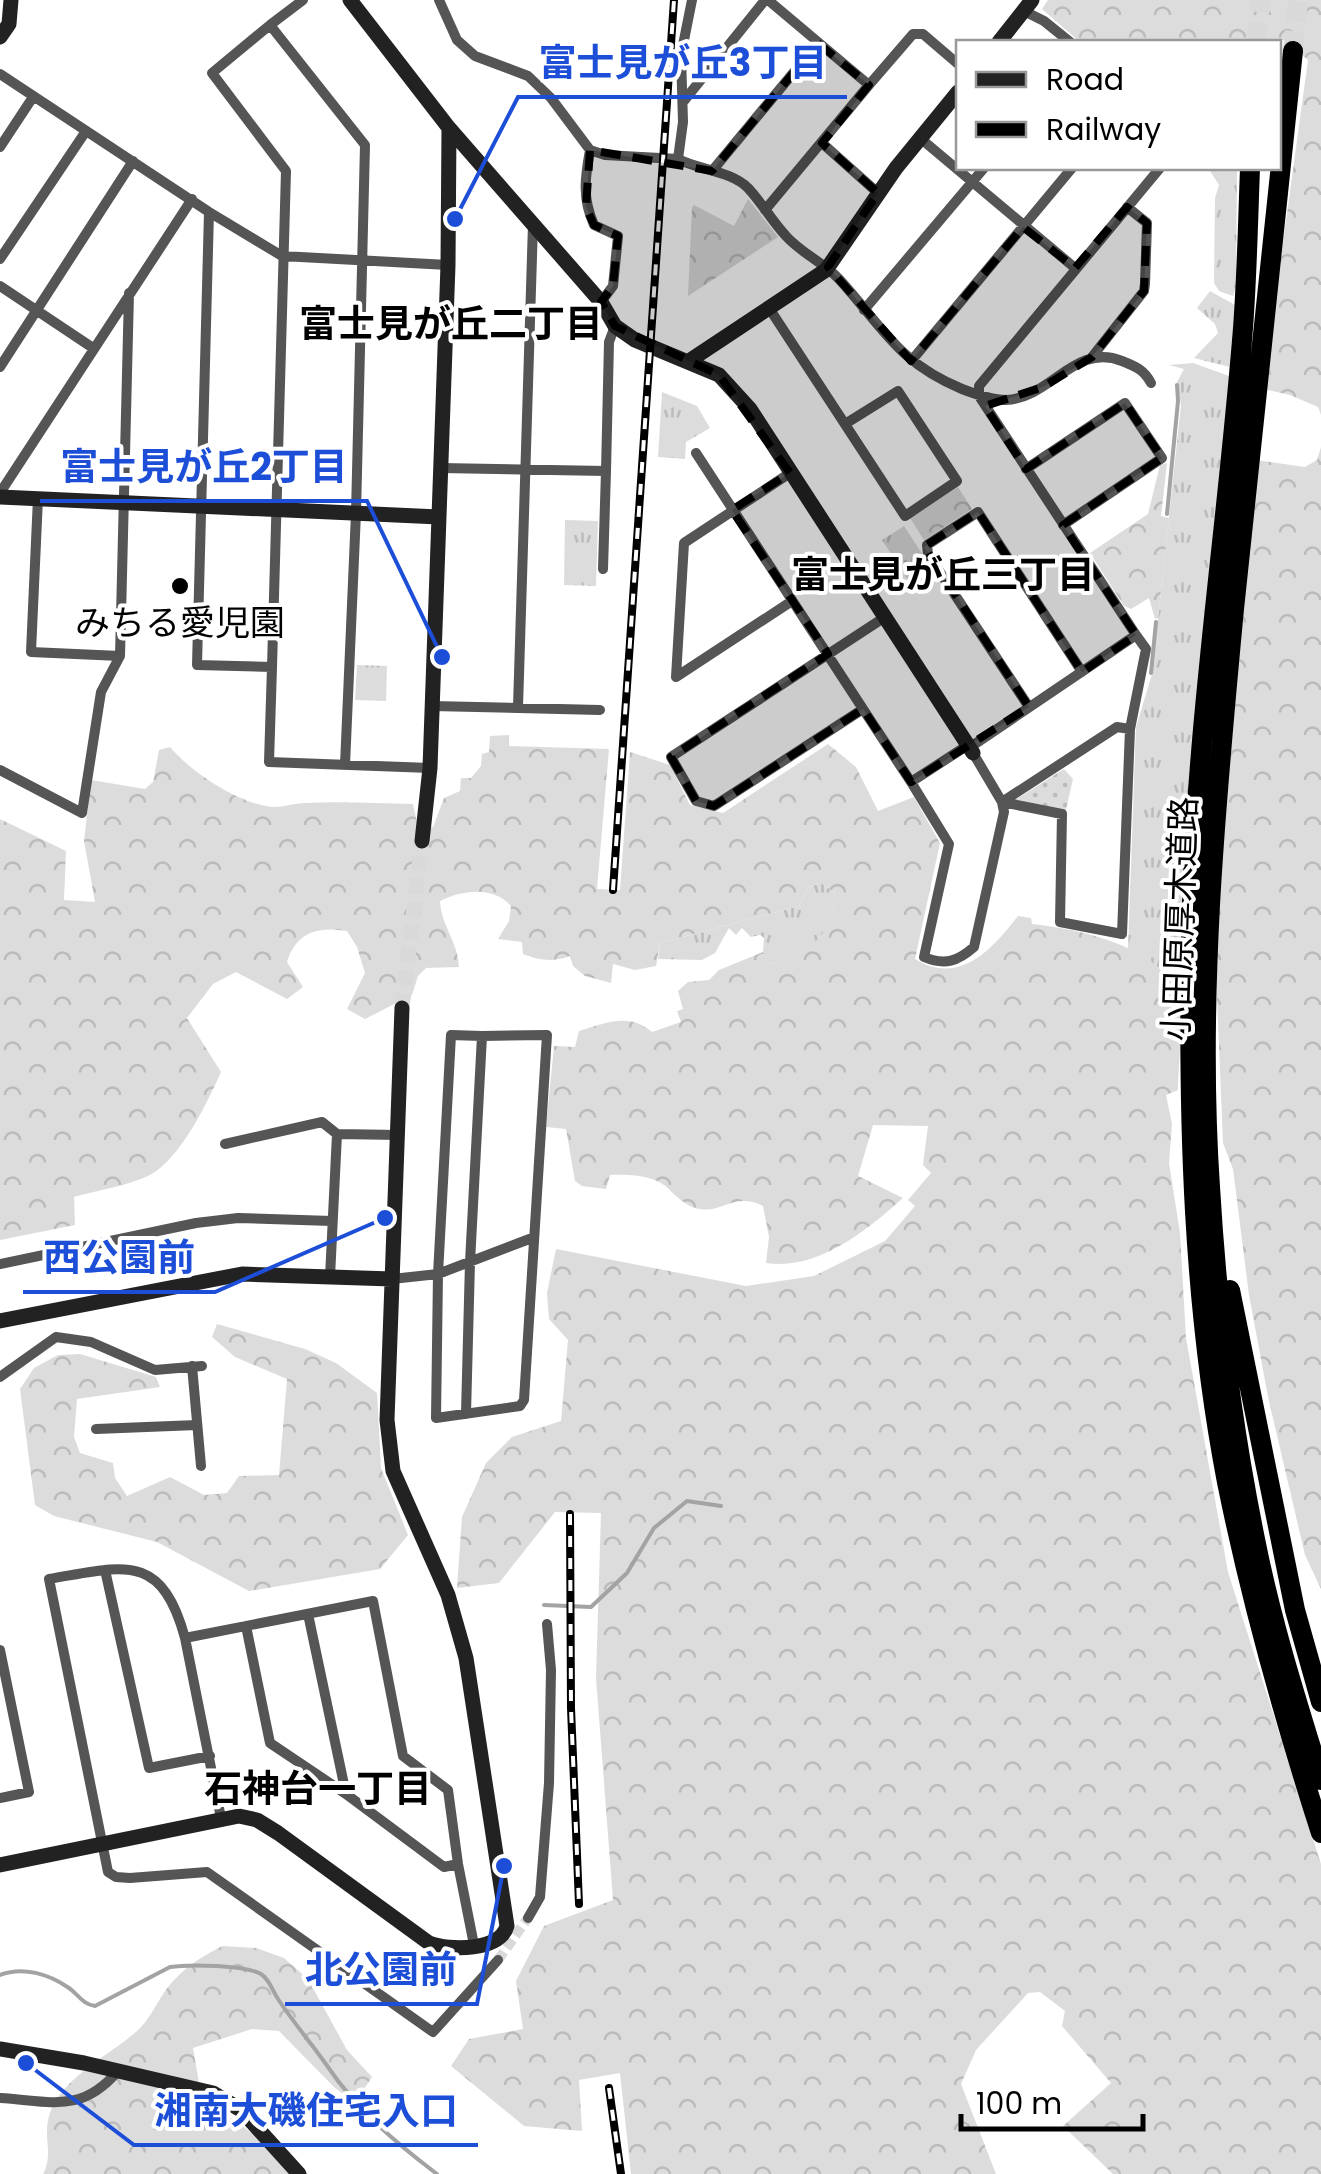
<svg xmlns="http://www.w3.org/2000/svg" width="1321" height="2174" font-family="Poppins,'Noto Sans JP',sans-serif">
<style>
.grass{fill:url(#grass-tufts)}
.forest{fill:url(#forest-crowns)}
.garden{fill:url(#garden-dots)}
.lines{fill:none;stroke-linecap:round;stroke-linejoin:round}
.stream{stroke:#a3a3a3;stroke-width:4}
.street-tunnel{stroke:#d9d9d9;stroke-width:10;stroke-dasharray:10 5;stroke-linecap:butt}
.secondary-tunnel{stroke:#d9d9d9;stroke-width:15;stroke-dasharray:15 8;stroke-linecap:butt}
.highway-tunnel{stroke:#d9d9d9;stroke-width:20;stroke-dasharray:20 10;stroke-linecap:butt}
.street{stroke:#555;stroke-width:10}
.secondary{stroke:#222;stroke-width:15}
.highway{stroke:#000;stroke-width:20}
.rail-casing{stroke:#000;stroke-width:8}
.rail{stroke:#fff;stroke-width:4;stroke-dasharray:11;stroke-linecap:butt}
.marked{fill:#000;fill-opacity:0.2;stroke:#000;stroke-width:8;stroke-dasharray:20 12;stroke-linejoin:round}
.poi-dot{fill:#000;stroke:#fff;stroke-width:4}
.labels{text-anchor:middle;stroke-width:8;stroke-linejoin:round;paint-order:stroke}
.poi-label{font-size:35px;fill:#000;stroke:#fff}
.street-label{font-size:35px;fill:#000;stroke:#fff}
.neighbourhood-label{font-size:38px;font-weight:bold;fill:#000;stroke:#fff}
.leader{fill:none;stroke:#1d4ed8;stroke-width:4}
.callout-dot{fill:#1d4ed8;stroke:#fff;stroke-width:4}
.callout-label{font-size:38px;text-anchor:middle;font-weight:bold;fill:#1d4ed8;stroke:#fff;stroke-width:8;stroke-linejoin:round;paint-order:stroke}
</style>
<defs>
<pattern id="grass-tufts" width="24" height="20" patternUnits="userSpaceOnUse" patternTransform="scale(2.5)"><rect width="24" height="20" fill="#dcdcdc"/><path d="M3 7l-1-3M5 7V3M7 7l1-3M15 17l-1-3M17 17v-4M19 17l1-3" fill="none" stroke="#bbb"/></pattern>
<pattern id="forest-crowns" width="20" height="18" patternUnits="userSpaceOnUse" patternTransform="scale(2.5)"><rect width="20" height="18" fill="#dcdcdc"/><path d="M2 6a3 3 0 1 1 6 0M12 15a3 3 0 1 1 6 0" fill="none" stroke="#bbb"/></pattern>
<pattern id="garden-dots" width="8" height="8" patternUnits="userSpaceOnUse" patternTransform="scale(2.5)"><rect width="8" height="8" fill="#dcdcdc"/><path d="M2 2h.1M6 6h.1" fill="none" stroke="#bbb" stroke-width="1.8" stroke-linecap="round"/></pattern>
</defs>
<rect width="100%" height="100%" fill="#fff"/>
<path class="grass" d="M1208,168H1237L1236,287L1233,296L1219,291L1214,283L1215,198L1219,185Z
M1210,291L1235,305L1230,367L1194,358L1218,333L1215,324L1197,308Z
M1193,363L1229,376L1179,998L1166,973L1128,949L1136,727L1152,674L1181,405L1177,382L1184,369L1169,365Z
M662,392L697,406L710,428L686,442L685,459L658,457Z
M565,520L598,521L596,586L564,585Z
M904,526L934,572L912,586L882,540Z
M357,665L387,666L386,701L355,700Z
M821,883L835,893C837,933 806,958 768,964L763,952L764,938L760,935L751,937L742,928L736,935L729,928L715,953L702,960L658,959L660,943L799,906L809,887Z"/>
<path class="forest" d="M1048,0H1321V415L1318,407L1290,395L1263,389L1308,60L1286,40L1080,42L1042,9Z
M748,199L778,237L688,296L692,208L694,205L734,226Z
M1321,447V1589L1305,1555L1268,1397L1249,1295L1233,1169L1223,1143L1216,974L1222,851L1256,460L1305,467L1317,460Z
M1167,463L1161,516L1169,518L1158,618L1155,619L1149,598L1131,609L1124,606L1090,553L1148,514L1160,465Z
M958,487L972,509L924,540L910,518Z
M509,735V746L609,749L597,889L620,890L630,752L670,765L690,805L723,813L828,744L856,767L878,811L914,797L940,843L915,959C959,986 992,950 1018,916L1031,918L1032,924C1077,929 1164,946 1178,997C1184,1016 1178,1068 1178,1090L1166,1095L1172,1124L1169,1163L1180,1233L1186,1338L1228,1572L1321,1864V2174H1113L1063,2126L1111,2083L1062,2026L1065,2011L1040,1992L1028,1993L976,2050L961,2084L996,2174H631L620,2073L579,2080L582,2131L524,2126L451,2066L469,2039L523,2029L516,1981L544,1926L613,1900L596,1678L601,1513L555,1512L499,1583L457,1588L462,1517L486,1463L512,1437L561,1421L568,1340L549,1319L547,1293L556,1249L746,1286L814,1276L885,1241L915,1206L908,1200L931,1173L923,1165L928,1126L873,1125L858,1176L903,1198C867,1230 818,1271 766,1263L769,1237L763,1206C732,1191 722,1216 695,1208C682,1204 674,1193 664,1185C651,1175 626,1174 610,1175L606,1189L582,1186L575,1181L566,1129L546,1127L554,1046L575,1047L579,1031C605,1023 629,1012 652,1032L681,1022L677,1011L683,1009L678,991L688,982L709,980L719,970L763,952L769,964C806,957 837,932 835,893L821,883L809,887L799,906L660,943L656,966L635,970L613,964L611,983L585,976L573,966L570,956C554,962 540,961 523,954L522,942L498,939L509,921L511,906C493,886 463,890 440,901C441,926 458,941 459,967L426,968L418,976L412,995L365,1019L347,1009L365,973L357,947L347,931C318,926 296,932 287,962L303,987L287,999L236,972L213,984L187,1018L221,1072C207,1103 181,1158 150,1175C128,1186 98,1190 74,1197L75,1225L0,1240V819L66,851L64,900L95,902L84,841L91,780L145,789L153,782L159,750L170,747C191,772 240,805 274,807C284,807 295,803 305,803C340,801 377,803 413,804L418,827H433L444,798L460,791L461,778H471L481,766L482,754L489,752L490,736Z
M217,1324L305,1349L336,1363L377,1393L381,1468L408,1535L380,1569L249,1591L157,1542L54,1516L35,1505L20,1389L34,1368L58,1355L80,1354L156,1377L160,1387L77,1399L74,1437L80,1453L113,1463L115,1478L127,1496L170,1477L204,1495L227,1493L239,1476L279,1475L287,1379L235,1357L212,1337Z
M222,1946L256,1948L284,1958L308,1979L347,2050L372,2077L355,2103L334,2087L279,2031L252,2029L193,2048L199,2083L216,2107L308,2174H43C55,2152 40,2134 52,2108C68,2074 110,2055 137,2031C150,2020 157,2001 168,1987C183,1968 201,1957 222,1946Z"/>
<path class="garden" d="M1064,769L1073,779L1066,810L1015,800Z"/>
<g class="lines">
<path class="stream" d="M1167,514L1178,401L1177,385
M1151,673L1156,622
M544,1605L591,1607L627,1573L654,1528L687,1501L721,1506
M0,1975C23,1966 49,1974 69,1988C79,1995 82,2004 95,2006L170,1967C189,1964 245,1965 261,1974C270,1980 272,1990 278,1999C293,2022 312,2044 328,2067C357,2110 396,2143 437,2174"/>
<path class="street-tunnel" d="M498,1960L528,1918"/>
<path class="secondary-tunnel" d="M402,1008L422,841"/>
<path class="highway-tunnel" d="M1256,42L1261,0
M1293,51L1298,0"/>
<path class="street" d="M303,0L270,25L365,145L356,513L345,765
M439,0L457,40L475,56L528,76L551,98L590,150
M692,0L681,55L683,122L678,159C699,170 731,171 748,188C762,203 772,221 786,236C801,253 824,263 839,279C882,326 898,363 962,389C975,394 991,400 1006,400C1051,398 1075,342 1122,361C1137,367 1144,370 1151,383
M768,0L869,85L913,34H923L958,64
M1024,11L1044,21L1070,42
M270,25L212,73L286,171L272,667
M0,74L209,212L282,256L448,265
M683,102L765,0
M920,138L1075,268
M822,143L878,193
M0,147L33,97
M712,171L818,43
M765,210L869,85
M209,212L197,665L272,667L269,762L430,768
M0,259L86,131
M0,286L93,348
M601,302L613,286L618,236L594,225C582,198 585,178 590,150L605,155L678,159
M769,308L905,516L957,481L898,391L845,424
M864,310L984,168
M1092,357L1144,291L1145,284L1147,223L1127,207
M912,360L1072,168
M0,367L133,161
M696,453L863,709
M441,468L606,471L609,342L615,326
M1026,469L1125,403L1162,458L1063,525
M0,493L192,199
M38,498L31,652L120,656
M603,569L606,471
M885,617L671,757L696,801L714,806L863,709L911,782L968,745
M676,677L684,543L790,473
M676,677L792,601
M432,706L600,710
M518,707L533,224
M1029,707L928,554L927,545L978,512L1082,672
M969,748L1136,635L979,396V386L1160,168
M0,770L82,813L101,692L120,656L129,293
M911,782L949,844L924,957C945,966 958,961 974,947L1004,812L1002,802L973,753
M1002,802L1062,814L1060,922L1122,934L1130,729L1146,649L1136,635
M1002,802L1117,727L1130,729
M225,1144L322,1122L337,1134
M0,1264L196,1223L238,1218L332,1221
M330,1277L337,1134L398,1135
M392,1279L438,1274L532,1238
M192,1366L201,1466
M0,1377L56,1337L91,1342L155,1370L202,1366
M466,1414L470,1262L482,1036L451,1035L438,1274L436,1418L520,1406L524,1400L547,1035L482,1036
M96,1429L197,1425
M105,1570L149,1768L210,1756
M308,1614L346,1794
M246,1626L270,1743L346,1794L444,1867L458,1864
M185,1638C161,1550 122,1567 49,1579L108,1872L116,1877L130,1878L207,1872L433,2032L498,1960
M0,1650L29,1792L0,1798
M221,1818L185,1638L373,1601L403,1756L448,1790L458,1864L474,1945
M528,1918L540,1897L549,1783L551,1670L547,1624
M0,2098C52,2101 81,2114 118,2071"/>
<path class="secondary" d="M350,0L449,128L601,302L615,326L635,340L719,375L750,409L973,753
M0,37L9,24L11,0
M999,42L1032,0
M689,361L826,270L896,168L958,92
M0,497L439,517
M422,841L430,768L448,265L449,128
M0,1321L242,1274L392,1279
M0,1865L239,1816L257,1820L278,1833L429,1943C450,1951 500,1951 507,1926L466,1658L448,1595L393,1471L387,1420L402,1008
M0,2049L84,2063L213,2093L241,2110L299,2174"/>
<path class="highway" d="M1293,51C1272,237 1253,423 1234,609C1216,801 1197,995 1210,1187C1217,1307 1232,1427 1256,1544C1272,1624 1297,1702 1321,1780
M1250,168C1248,221 1247,275 1243,328C1227,533 1194,737 1191,943C1188,1122 1193,1306 1227,1482C1251,1601 1284,1718 1321,1833
M1230,1290L1295,1610L1321,1702"/>
<defs>
<path id="rail" d="M613,890L674,0
M570,1514L571,1708L579,1904
M609,2088L621,2174"/>
</defs>
<use href="#rail" class="rail-casing"/>
<use href="#rail" class="rail"/>
</g>
<path class="marked" d="M818,43L869,85L822,143L878,193L828,267L911,361L1023,227L1075,268L1127,207L1147,223L1144,291L1092,357L1043,387L985,406L1026,469L1125,403L1162,458L1063,525L1136,635L1082,672L978,512L924,547L1029,707L911,782L863,709L714,806L696,801L671,757L828,654L732,510L790,473L719,375L615,326L601,302L613,286L618,236L594,225L586,207L590,150L712,171Z"/>
<circle class="poi-dot" cx="180" cy="586" r="10"/>
<g class="labels">
<g class="poi-label">
<text x="180" y="635">みちる愛児園</text>
</g>
<g class="street-label">
<text transform="translate(1180 919) rotate(-88)" y="12">小田原厚木道路</text>
</g>
<g class="neighbourhood-label">
<text x="451" y="337">富士見が丘二丁目</text>
<text x="943" y="588">富士見が丘三丁目</text>
<text x="318" y="1802">石神台一丁目</text>
</g>
</g>
<path class="leader" d="M455 219L518 97H847M442 657L367 501H40M385 1218L215 1292H23M504 1866L477 2004H285M26 2063L134 2145H478"/>
<g class="callout-dot">
<circle cx="455" cy="219" r="10"/>
<circle cx="442" cy="657" r="10"/>
<circle cx="385" cy="1218" r="10"/>
<circle cx="504" cy="1866" r="10"/>
<circle cx="26" cy="2063" r="10"/>
</g>
<g class="callout-label">
<text x="683" y="76">富士見が丘3丁目</text>
<text x="204" y="480">富士見が丘2丁目</text>
<text x="119" y="1271">西公園前</text>
<text x="381" y="1983">北公園前</text>
<text x="306" y="2124">湘南大磯住宅入口</text>
</g>
<rect x="956" y="40" width="325" height="130" fill="#ffffff" stroke="#999999" stroke-width="2.5"/>
<rect x="976" y="72" width="50" height="15" fill="#222222" stroke="#999999" stroke-width="2.5"/>
<text x="1046" y="90" font-size="30" fill="#000000">Road</text>
<rect x="976" y="122" width="50" height="15" fill="#000000" stroke="#999999" stroke-width="2.5"/>
<text x="1046" y="140" font-size="30" fill="#000000">Railway</text>
<path d="M961 2114v15h182v-15" fill="none" stroke="#000000" stroke-width="5"/>
<text x="976" y="2114" font-size="30" fill="#000000" stroke="#ffffff" stroke-width="8" paint-order="stroke">100 m</text>
</svg>
